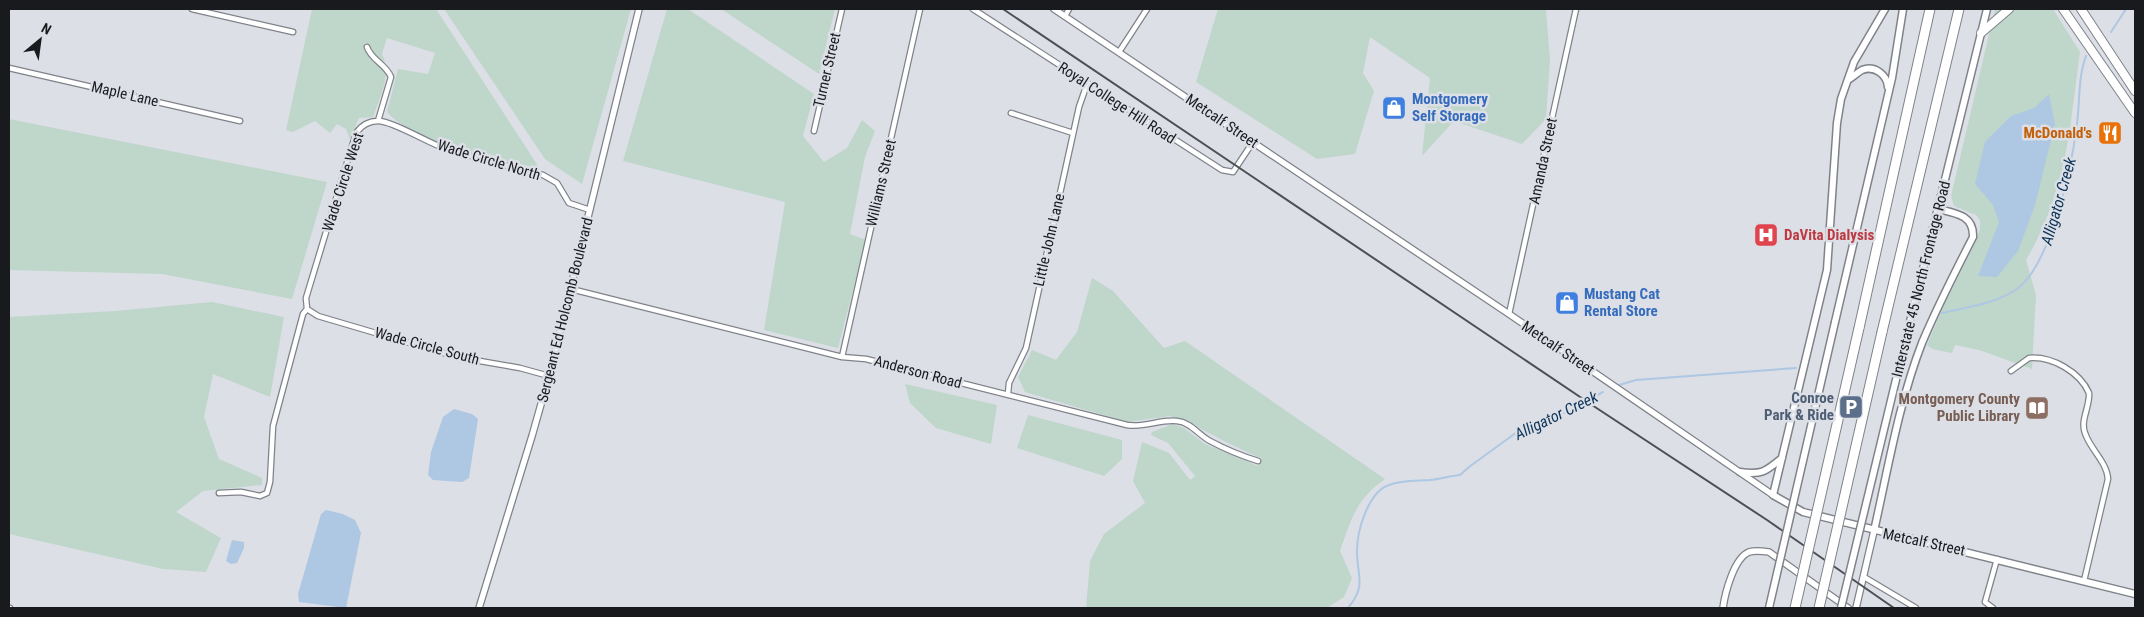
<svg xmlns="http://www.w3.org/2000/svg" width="2144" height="617" font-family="'Roboto Condensed',sans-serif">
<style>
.green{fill:#bfd6ca}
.water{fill:#aec7e2}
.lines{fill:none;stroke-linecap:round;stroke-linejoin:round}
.stream{stroke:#aec7e2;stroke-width:2}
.minor-casing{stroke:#7f8389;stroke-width:7}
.tertiary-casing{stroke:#7f8389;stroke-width:8}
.secondary-casing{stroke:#7f8389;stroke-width:9}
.primary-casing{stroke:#7f8389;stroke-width:10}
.motorway-casing{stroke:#7f8389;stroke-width:11}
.minor{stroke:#fff;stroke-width:4.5}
.tertiary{stroke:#fff;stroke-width:5.5}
.secondary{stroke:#fff;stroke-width:6}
.primary{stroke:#fff;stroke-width:8}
.motorway{stroke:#fff;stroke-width:9}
.rail{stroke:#4d4f53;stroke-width:2}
.secondary-bridge-casing{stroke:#7f8389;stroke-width:9;stroke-linecap:butt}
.motorway-bridge-casing{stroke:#7f8389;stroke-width:11;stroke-linecap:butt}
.secondary-bridge{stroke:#fff;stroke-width:6}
.motorway-bridge{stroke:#fff;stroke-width:9}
.labels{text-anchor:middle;stroke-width:5;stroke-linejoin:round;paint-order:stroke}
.street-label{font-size:15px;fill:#191a1d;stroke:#dcdfe6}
.shop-label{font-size:15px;font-weight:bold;fill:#366cbe;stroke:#dcdfe6;text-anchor:start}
.food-label{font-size:15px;font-weight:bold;fill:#c56008;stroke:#dcdfe6;text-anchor:end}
.health-label{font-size:15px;font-weight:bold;fill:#be3a42;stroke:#dcdfe6;text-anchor:start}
.service-label{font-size:15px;font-weight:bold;fill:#4e5e75;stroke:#dcdfe6;text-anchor:end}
.education-label{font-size:15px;font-weight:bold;fill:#785e54;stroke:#dcdfe6;text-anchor:end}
.water-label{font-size:16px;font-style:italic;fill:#0d3458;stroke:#dcdfe6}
</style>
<rect width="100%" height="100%" fill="#dcdfe6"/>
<path class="green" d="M312,9H436L540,169C500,158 412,142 387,112L398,69L428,74L435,53L387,38L382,54C392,75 380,97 373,117L359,118L350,139L346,129L337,124L330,133L315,121L293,132L286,130Z
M444,9H631L582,184L545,159Z
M667,9H688L814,94L803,136L824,162L847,148L862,120L875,131L865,157L850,234L866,240L838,348L764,330L785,202L623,161Z
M721,9H835L819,74Z
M1218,9H1546L1550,60L1546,119L1522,144L1454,121L1422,156L1430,78L1370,37L1363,73L1374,91L1355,154L1317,159L1196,82Z
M1995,9H2053L2080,52C2077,73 2075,93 2072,113C2066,164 2052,217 2026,260L2036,295L2032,369L1979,350L1955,345L1952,353L1932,349L1927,345L1946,301L1976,241L1980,229V220L1976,215L1954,206L1951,196Z
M9,119L327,182L292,299L162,274L9,270Z
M1092,278L1113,291L1164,348L1185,341L1385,479C1356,499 1351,520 1340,551L1352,578L1344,597L1327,608H1086L1090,561L1104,534L1145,503L1133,481L1142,442L1169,453L1190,480L1195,476L1168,443L1151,435L1152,432L1173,424L1184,428L1205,444L1258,466L1262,459L1226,442L1186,421L1170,416L1127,422L1025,392L1018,377L1032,350L1056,360L1077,332Z
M212,302L284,317L270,397L213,374L204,417L219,459L262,478V485L203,491L176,512L221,538L206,572L163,569L9,534V317L115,311Z
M905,384L997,405L991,444L936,428L910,403Z
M1028,415L1122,440V459L1104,476L1017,448Z"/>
<path class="water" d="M2049,94L2055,124L2035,205L2018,251L1997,277L1978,276L1999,222L1993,205L1975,184L1985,142L2011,116L2034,108Z
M454,409L472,414L478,419L469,478L462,482L433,480L428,475L431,452L443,417Z
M326,510L343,514L355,520L361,533L346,608L299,602L298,594L321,514Z
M232,540L244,542V548L237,563L231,564L226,561Z"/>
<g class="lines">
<path class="stream" d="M2111,32L2126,9
M1942,313C1967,307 1995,304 2017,289C2051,264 2072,165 2077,124C2080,101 2078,77 2086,56
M1619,385L1636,380L1796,368
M1348,608C1367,585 1357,577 1357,551C1357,531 1368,492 1389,485C1402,480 1417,481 1430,480C1440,479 1450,476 1460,475L1469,467L1517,432L1572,409L1603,392"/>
<defs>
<path id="minor" d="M192,9L293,32
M973,9L1222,170L1233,172L1253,142
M1065,16L1069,9
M367,47C371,60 386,64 391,77L378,121
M1119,52L1147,9
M9,68L240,121
M1011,113L1073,133
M814,131L842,9
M571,289L842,357L866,359L1127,425C1145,428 1160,419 1177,421C1190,422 1199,435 1210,441C1225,449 1242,456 1258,461
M307,309L306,298L356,133C361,126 369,121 378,121C392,121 423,140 439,146C473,158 509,166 543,175L557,183L569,203L590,210
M307,309L318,316L457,357L520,368L549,376
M1509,314L1576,9
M842,357L920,9
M2011,371L2029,358C2052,356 2080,372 2089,393C2090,407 2080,420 2085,433C2090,449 2107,462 2108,479L2084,581
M1008,394L1009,383L1026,348L1079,107L1087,84
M219,493L241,492L260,496L267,493L270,482L273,426L303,314L307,309
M1864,577L1916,608
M9,608H10
M1993,608L1985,602L1997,559"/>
<path id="tertiary" d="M1054,9L1509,314L1773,495
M479,608L532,436L549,376L639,9
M1723,608C1725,593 1734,558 1749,552C1756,550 1762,551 1769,552L1848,608
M1856,608L1874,531"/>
<path id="secondary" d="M1885,9L1854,62L1841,99L1837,123L1827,270L1773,495L1803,512L2135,594
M1848,80C1853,77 1857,73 1862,70C1875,65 1887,75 1888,87
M1835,322L1892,78L1903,9
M1906,338L1987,9
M1740,472C1762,475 1765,472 1782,458
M1874,531C1888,469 1899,402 1922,343C1937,307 1955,272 1973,237C1974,215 1955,213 1938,209"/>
<path id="primary" d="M2063,9L2135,113
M2081,9L2135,91
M1981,33L2009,9"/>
<path id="motorway" d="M1859,328L1930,9
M1882,332L1959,9"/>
</defs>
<use href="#minor" class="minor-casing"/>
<use href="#tertiary" class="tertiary-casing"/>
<use href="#secondary" class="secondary-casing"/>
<use href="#primary" class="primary-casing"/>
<use href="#motorway" class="motorway-casing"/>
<use href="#minor" class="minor"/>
<use href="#tertiary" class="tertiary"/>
<use href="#secondary" class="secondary"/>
<use href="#primary" class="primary"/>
<use href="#motorway" class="motorway"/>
<path class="rail" d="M1003,9L1595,407L1767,520L1894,608"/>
<defs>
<path id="secondary-bridge" d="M1769,608L1835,322
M1841,608L1906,338"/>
<path id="motorway-bridge" d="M1795,608L1859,328
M1819,608L1882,332"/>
</defs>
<use href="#secondary-bridge" class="secondary-bridge-casing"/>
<use href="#motorway-bridge" class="motorway-bridge-casing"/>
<use href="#secondary-bridge" class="secondary-bridge"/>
<use href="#motorway-bridge" class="motorway-bridge"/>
</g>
<defs>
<symbol id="shop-square" viewBox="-11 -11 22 22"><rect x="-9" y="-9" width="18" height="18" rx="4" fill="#3f7fe0" stroke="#dcdfe6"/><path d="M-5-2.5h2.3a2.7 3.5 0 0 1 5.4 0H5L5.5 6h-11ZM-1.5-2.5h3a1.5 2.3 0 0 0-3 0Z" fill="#fff"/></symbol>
<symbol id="restaurant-square" viewBox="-11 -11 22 22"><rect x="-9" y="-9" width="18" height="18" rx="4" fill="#e8710a" stroke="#dcdfe6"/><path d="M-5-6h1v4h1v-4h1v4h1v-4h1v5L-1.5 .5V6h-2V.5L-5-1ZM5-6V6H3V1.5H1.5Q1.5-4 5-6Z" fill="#fff"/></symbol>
<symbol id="hospital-square" viewBox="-11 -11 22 22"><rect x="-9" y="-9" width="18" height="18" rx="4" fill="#e0444e" stroke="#dcdfe6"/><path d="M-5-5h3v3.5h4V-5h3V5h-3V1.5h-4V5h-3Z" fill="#fff"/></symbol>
<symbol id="parking-square" viewBox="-11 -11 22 22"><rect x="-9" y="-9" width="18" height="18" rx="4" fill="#5c6f8a" stroke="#dcdfe6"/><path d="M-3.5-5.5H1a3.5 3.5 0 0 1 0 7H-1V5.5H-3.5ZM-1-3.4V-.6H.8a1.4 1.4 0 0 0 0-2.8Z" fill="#fff"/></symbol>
<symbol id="library-square" viewBox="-11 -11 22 22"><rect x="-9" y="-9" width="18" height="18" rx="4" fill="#8d6e63" stroke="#dcdfe6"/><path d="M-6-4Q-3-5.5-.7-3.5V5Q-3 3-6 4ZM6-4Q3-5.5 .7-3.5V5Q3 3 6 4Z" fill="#fff"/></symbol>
</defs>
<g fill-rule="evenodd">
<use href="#shop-square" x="1380" y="94" width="28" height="28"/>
<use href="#restaurant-square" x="2096" y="119" width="28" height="28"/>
<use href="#hospital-square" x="1752" y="221" width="28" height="28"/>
<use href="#shop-square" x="1553" y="289" width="28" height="28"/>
<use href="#parking-square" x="1837" y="393" width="28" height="28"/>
<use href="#library-square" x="2023" y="394" width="28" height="28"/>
</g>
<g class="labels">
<g class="street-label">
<text transform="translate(827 70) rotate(-77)" y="5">Turner Street</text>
<text transform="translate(125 94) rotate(13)" y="5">Maple Lane</text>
<text transform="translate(1117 103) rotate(33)" y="5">Royal College Hill Road</text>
<text transform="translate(1222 121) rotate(34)" y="5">Metcalf Street</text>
<text transform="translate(489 160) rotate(17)" y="5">Wade Circle North</text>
<text transform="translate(1543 161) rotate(-78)" y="5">Amanda Street</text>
<text transform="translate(343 182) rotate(-72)" y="5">Wade Circle West</text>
<text transform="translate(881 183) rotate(-77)" y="5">Williams Street</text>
<text transform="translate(1049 240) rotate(-77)" y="5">Little John Lane</text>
<text transform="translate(1921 279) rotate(-76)" y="5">Interstate 45 North Frontage Road</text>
<text transform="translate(565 310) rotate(-76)" y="5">Sergeant Ed Holcomb Boulevard</text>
<text transform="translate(427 346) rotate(15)" y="5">Wade Circle South</text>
<text transform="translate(1558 348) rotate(34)" y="5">Metcalf Street</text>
<text transform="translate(918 372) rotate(15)" y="5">Anderson Road</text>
<text transform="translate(1924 542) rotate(12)" y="5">Metcalf Street</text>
</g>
<g class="shop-label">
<text x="1412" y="104">Montgomery<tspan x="1412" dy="17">Self Storage</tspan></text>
<text x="1584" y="299">Mustang Cat<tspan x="1584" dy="17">Rental Store</tspan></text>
</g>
<g class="food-label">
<text x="2092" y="138">McDonald's</text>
</g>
<g class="health-label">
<text x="1784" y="240">DaVita Dialysis</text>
</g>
<g class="service-label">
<text x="1834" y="403">Conroe<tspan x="1834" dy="17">Park &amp; Ride</tspan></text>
</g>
<g class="education-label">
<text x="2020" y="404">Montgomery County<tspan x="2020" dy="17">Public Library</tspan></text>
</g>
<g class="water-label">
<text transform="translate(2058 201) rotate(-74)" y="6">Alligator Creek</text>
<text transform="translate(1556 415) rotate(-26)" y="6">Alligator Creek</text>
</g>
</g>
<rect width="2144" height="617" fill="none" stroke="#191a1d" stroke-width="20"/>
<g transform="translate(40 40) rotate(29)" stroke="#dcdfe6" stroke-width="4" paint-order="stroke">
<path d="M0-4L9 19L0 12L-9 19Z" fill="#191a1d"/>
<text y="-8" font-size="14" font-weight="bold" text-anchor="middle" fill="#191a1d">N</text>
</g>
</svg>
